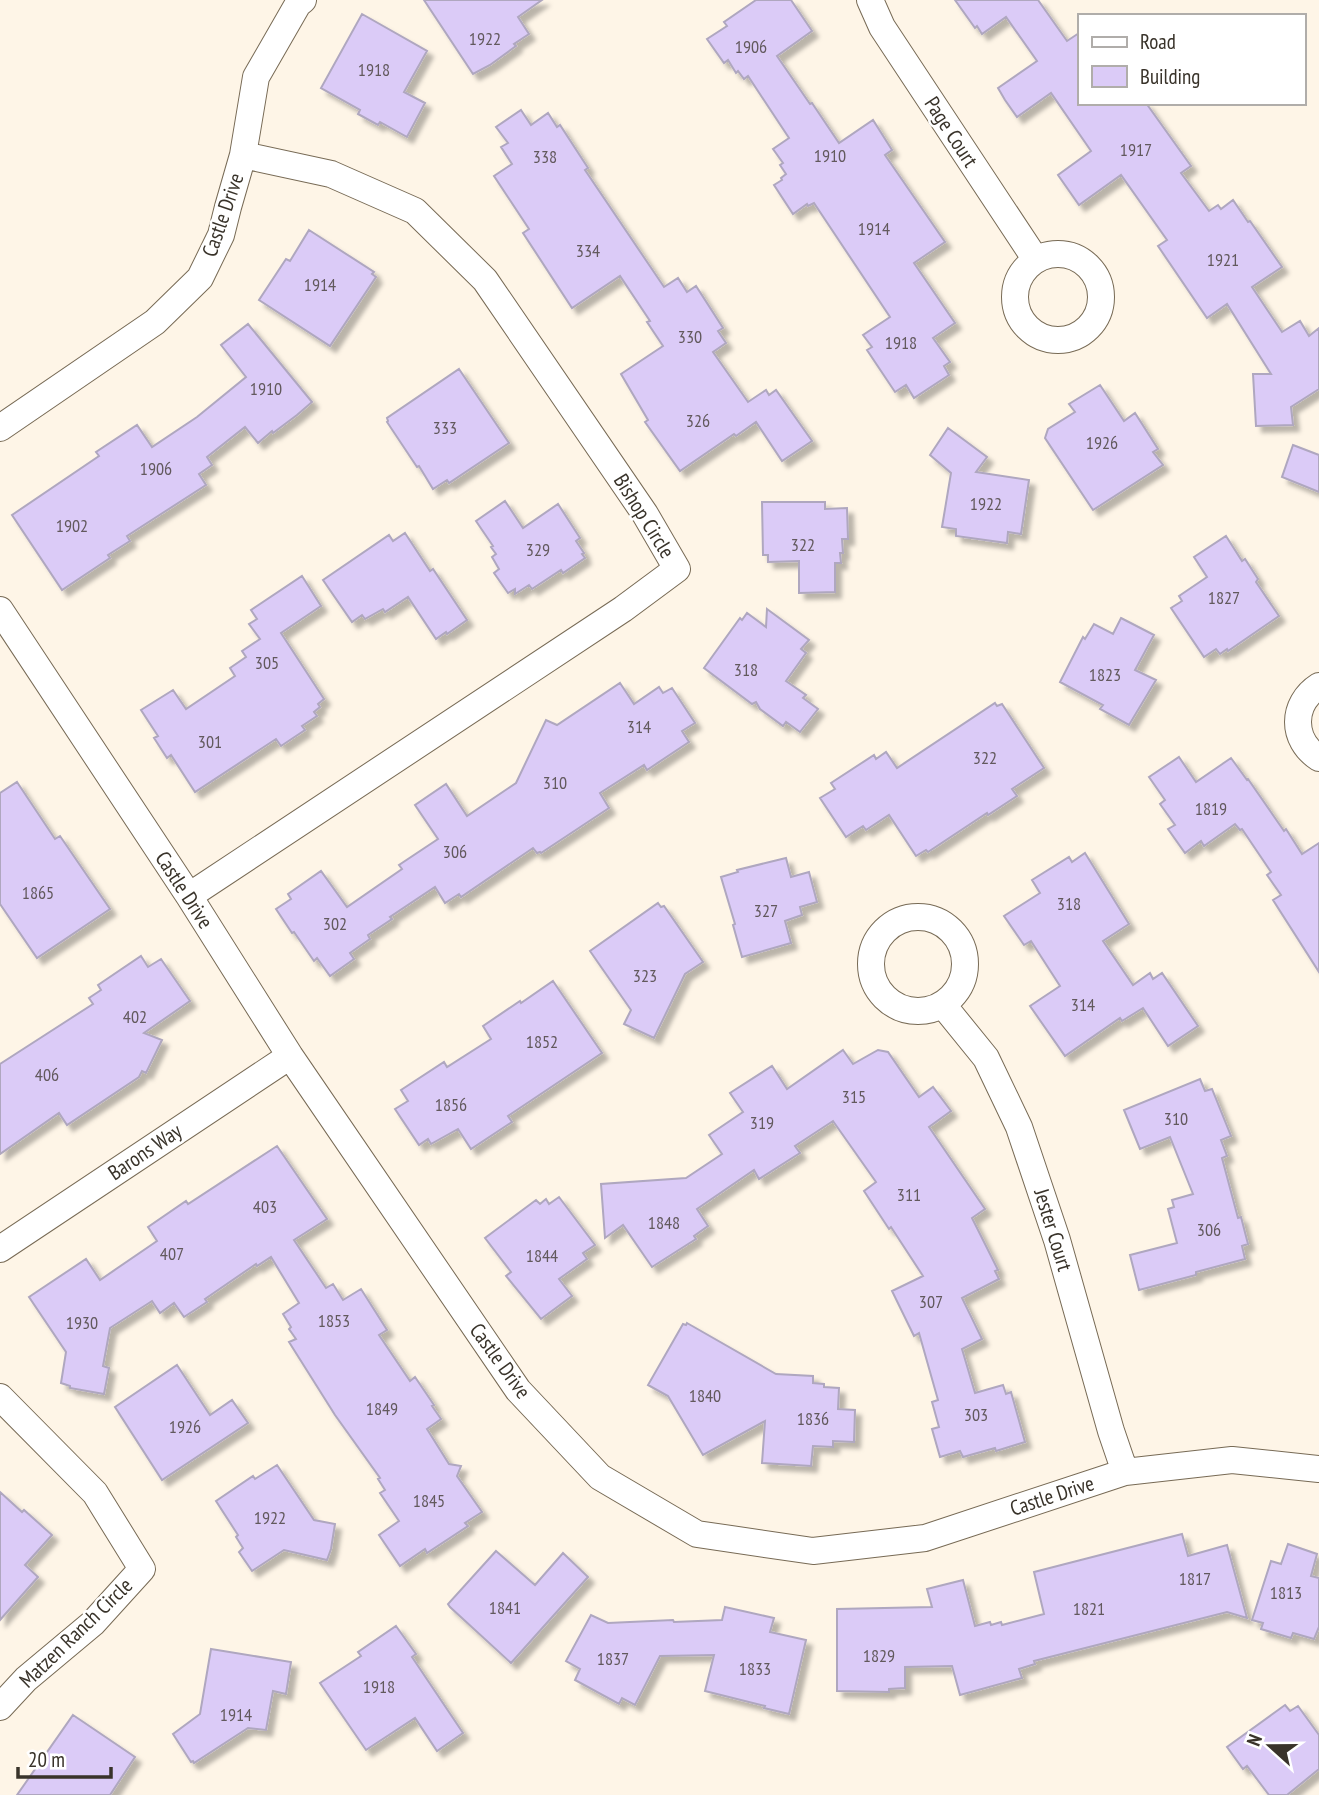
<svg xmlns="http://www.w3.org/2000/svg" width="1319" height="1795" font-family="'PT Sans Narrow',sans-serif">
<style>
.building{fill:#dbcbf7;stroke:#afa7bf;stroke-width:2;filter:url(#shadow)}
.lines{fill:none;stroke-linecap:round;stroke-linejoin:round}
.street-casing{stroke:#776a55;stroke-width:28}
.street{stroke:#fff;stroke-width:26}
.labels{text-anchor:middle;stroke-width:5;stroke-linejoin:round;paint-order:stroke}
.number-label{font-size:18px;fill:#62595d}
.street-label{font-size:21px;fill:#39332a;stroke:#fff}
</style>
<defs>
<filter id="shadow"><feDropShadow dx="6" dy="6" stdDeviation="2" flood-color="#0004"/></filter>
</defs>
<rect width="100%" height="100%" fill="#fef5e7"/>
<path class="building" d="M424,0H542L518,17L529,34L514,44L516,46L490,65L473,74Z
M756,0H791L812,31L777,56L810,104L812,103L839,143L873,120L892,150L885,155L945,242L914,263L955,323L933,338L950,362L944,366L949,375L914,398L906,385L895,392L867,350L872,347L863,335L890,317L814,203L808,206L807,204L793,214L774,185L782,180L781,178L786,174L780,165L783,163L773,149L789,138L748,76L744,79L738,71L736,73L728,60L724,63L707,39L727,26L724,22Z
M955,0H1038L1067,41L1079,33V103H1146L1191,166L1181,173L1209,211L1218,205L1221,209L1233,200L1248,222L1250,221L1282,267L1252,287L1282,332L1300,321L1309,336L1319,328V389L1291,407L1293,425L1256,426L1253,374H1271L1227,304L1207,318L1158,246L1167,240L1121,175L1079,205L1058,175L1091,151L1051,93L1017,117L1005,100L998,88L1037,61L1006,17L982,34L977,26L975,28Z
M362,14L427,51L404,92L425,103L407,137L380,122L378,125L358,114L360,110L321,88Z
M521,110L531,125L548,113L557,127L560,125L588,168L585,170L664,287L678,278L687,292L696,286L723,328L718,331L726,343L713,352L748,402L766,390L769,395L776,390L812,441L782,461L756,422L736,436L734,434L680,471L645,422L648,420L621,374L663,346L647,322L650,321L620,276L572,308L523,233L529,229L494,176L512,164L501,147L508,143L496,127Z
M309,230L374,272L372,274L376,277L330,346L259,300L286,259L290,261Z
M248,324L312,402L297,415L273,433L272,431L258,443L245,427L207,457L212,465L199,474L206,485L127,536L130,541L108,555L110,558L62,590L12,515L99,456L96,452L137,425L152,447L197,417L246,377L221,345Z
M459,369L509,443L449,483L447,480L433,489L419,466L417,467L387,422L388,421L387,418Z
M1100,385L1124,421L1135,413L1158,449L1153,452L1163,465L1093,510L1045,438L1048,429L1075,412L1069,404Z
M948,428L987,457L976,472L1029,480L1021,534L1008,532L1007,543L956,536V529L942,527L951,473L930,455Z
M1293,445L1319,455V492L1282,477Z
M505,501L523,528L558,504L580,538L576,541L584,553L582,554L585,558L563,573L561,570L532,589L529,585L515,594V589L508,593L494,573L499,569L492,557L496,554L491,547L493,546L476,521Z
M762,502H825V509L847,508L848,539H842L843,553H840L841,563H835V592L799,593V561L768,562V555H763Z
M405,533L430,571L433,569L467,620L447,634L446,632L436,639L408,597L385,612L383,609L365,619L362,615L352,622L323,580L389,535L393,541Z
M1226,536L1242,561L1245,559L1258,579L1256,582L1279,616L1228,651L1227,649L1220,654L1216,649L1204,657L1171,608L1182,601L1179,596L1207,577L1194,557Z
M302,576L321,606L281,633L324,699L318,704L320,707L314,712L317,716L302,726L305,730L281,746L276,739L195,792L171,755L167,758L154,738L158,736L141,710L173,690L186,709L235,676L230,668L246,657L242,651L260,639L249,624L257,619L251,610Z
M767,609L809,640L801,649L806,653L786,681L806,695L803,698L818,709L800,732L786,722L783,726L760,709L756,702L752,704L704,668L740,618L742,620L747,613L766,627Z
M1121,618L1154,635L1135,670L1156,680L1129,725L1100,709L1103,705L1060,682L1083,637L1085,639L1094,624L1113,634Z
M620,683L634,704L659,687L663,693L672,688L695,723L682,731L689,742L647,770L644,765L600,793L609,808L541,853L540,852L537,853L533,848L461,897L459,894L445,903L435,887L390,917L392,919L368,935L370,939L350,953L354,959L330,976L317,958L314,961L294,932L292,933L276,909L291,899L288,894L321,871L347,907L402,869L399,865L438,839L415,805L446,784L467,816L516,783L546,720L557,725Z
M995,703L997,706L1002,704L1044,768L1012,789L1017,796L988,815L987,813L928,852L926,850L916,856L889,815L866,830L863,826L846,837L820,798L835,789L831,783L874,755L876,759L886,752L897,768Z
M1179,757L1196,782L1231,758L1247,780L1248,779L1284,831L1286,829L1302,854L1319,843V972L1273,900L1281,895L1267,875L1271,872L1242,829L1240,830L1235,824L1204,846L1201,841L1185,853L1168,829L1175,825L1160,804L1165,800L1149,777Z
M17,782L55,839L60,836L110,909L37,958L0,904V793Z
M1085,853L1129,924L1103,941L1133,985L1150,973L1153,979L1162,973L1198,1026L1168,1046L1143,1008L1122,1021L1120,1018L1065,1056L1030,1006L1060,986L1031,941L1024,945L1004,916L1040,893L1032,880L1069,857L1072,862Z
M786,858L791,877L809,872L817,902L800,907L802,915L785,921L791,943L742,957L733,925L735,924L721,877L738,872L737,870Z
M658,903L661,907L664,906L703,962L685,974L654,1038L624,1024L631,1010L590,951Z
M141,956L148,967L161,959L190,1001L144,1033L162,1040L146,1073L142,1071L139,1077L67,1125L59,1113L0,1154V1064L93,1004L89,998L101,990L98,985Z
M553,981L602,1053L508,1116L512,1122L471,1149L458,1129L431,1144L428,1139L419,1145L395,1109L408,1101L401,1090L444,1062L447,1067L491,1039L483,1026L520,1001L521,1003Z
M843,1050L853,1064L878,1050L888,1052L919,1097L933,1087L951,1111L929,1127L985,1209L972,1218L998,1270L995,1271L999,1279L962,1298L982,1339L962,1349L975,1393L1003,1385L1006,1394L1011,1392L1025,1442L996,1451L995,1448L963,1457L960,1451L940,1457L932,1429L939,1427L932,1402L938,1400L919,1333L914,1336L892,1291L923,1276L891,1227L889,1229L864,1191L876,1182L833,1121L795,1146L800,1153L759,1179L754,1170L697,1209L708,1226L694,1236L696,1239L652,1267L623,1225L605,1238L601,1184L686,1178L722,1154L709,1135L743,1112L730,1093L772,1066L787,1089Z
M1200,1079L1205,1091L1212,1089L1231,1136L1221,1140L1227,1156L1222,1158L1238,1218L1241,1217L1248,1244L1242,1246L1245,1259L1196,1272V1275L1139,1290L1130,1255L1177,1243L1168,1209L1174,1207L1172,1200L1193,1194L1170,1137L1140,1149L1124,1110Z
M277,1146L327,1219L294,1240L326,1288L333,1284L343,1300L361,1289L387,1330L379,1335L410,1381L415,1377L434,1405L432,1406L441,1419L427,1429L449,1464L461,1466L457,1476L482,1512L465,1523L468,1526L427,1553L425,1549L400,1566L379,1535L399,1521L380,1493L385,1490L378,1479L380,1478L335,1415L289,1342L296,1339L289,1329L291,1327L283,1314L299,1303L271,1257L257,1266L256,1264L205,1299L207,1302L184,1317L174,1303L160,1313L152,1301L110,1328L103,1366L109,1368L104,1394L70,1388V1386L61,1383L66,1352L29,1297L86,1259L100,1280L157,1241L148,1227L186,1201L188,1204Z
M559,1197L595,1245L583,1253L587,1259L559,1279L572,1296L541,1319L506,1276L511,1272L485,1238L536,1200L540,1204L546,1199L549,1204Z
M687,1323L776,1374L813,1376V1383L824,1384V1387L839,1388L838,1409L855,1410L854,1442L833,1441V1447L813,1446L811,1466L762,1463L765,1421L703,1455L668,1396L648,1385L683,1324L686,1325Z
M177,1365L210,1415L232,1400L248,1423L162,1480L115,1407Z
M277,1465L314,1520L335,1524L331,1549L327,1560L284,1550L252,1571L239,1552L243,1548L236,1537L238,1535L216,1501L253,1476L255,1479Z
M0,1492L22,1512L24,1510L52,1535L25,1565L38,1577L0,1620Z
M1182,1534L1188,1556L1227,1545L1247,1618L1227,1612L1034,1661L1035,1664L1019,1669L1022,1678L960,1695L952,1666L905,1667V1688L889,1689V1692L837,1691V1609L932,1607L927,1589L963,1580L975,1626L990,1622L991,1625L1001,1622L1002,1625L1044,1614L1034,1572Z
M1288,1544L1317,1554L1311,1576L1319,1578V1627L1314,1639L1293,1633L1291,1638L1261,1629L1263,1623L1252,1620L1271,1561L1281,1564Z
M496,1551L535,1585L563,1553L588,1577L511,1663L450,1607L448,1604Z
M725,1607L774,1618L770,1632L806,1640L789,1714L764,1708L765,1706L705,1691L714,1655L660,1656L635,1705L622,1698L619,1704L575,1680L580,1669L566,1661L591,1615L608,1623L673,1620L674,1622L722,1620Z
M396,1626L416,1654L412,1657L463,1733L437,1751L415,1718L366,1750L320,1683L361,1656L358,1652Z
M211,1649L291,1662L286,1694L273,1691L266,1730L248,1728L194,1763L193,1761L191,1762L173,1734L200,1714Z
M1285,1705L1290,1711L1298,1706L1319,1735V1769L1287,1795H1269L1247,1766L1243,1769L1227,1747Z
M73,1715L135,1757L110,1795H17Z"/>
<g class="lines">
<defs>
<path id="street" d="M870,0L882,27L1036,260
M1015 297a43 43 0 1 1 86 0a43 43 0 1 1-86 0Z
M0,428L155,322L200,278L221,235L228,207L243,155L256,77L298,4L303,0
M0,610L189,896L290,1056L518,1390L600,1477L697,1534L813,1551L925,1538L1125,1472L1232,1460L1319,1469
M1319,686C1291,704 1291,740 1319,758
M189,896L623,609L677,569L645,514L485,280L415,211L331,174L243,155
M871 964a47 47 0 1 1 94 0a47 47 0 1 1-94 0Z
M943,1005L986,1058L1019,1127L1057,1240L1111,1431L1125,1472
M0,1249L290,1056
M0,1397L95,1493L142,1569L93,1623L26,1679L0,1707"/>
</defs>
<use href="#street" class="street-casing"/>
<use href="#street" class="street"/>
</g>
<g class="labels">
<g class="number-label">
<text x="485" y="45">1922</text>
<text x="751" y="53">1906</text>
<text x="374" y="76">1918</text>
<text x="1136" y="156">1917</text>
<text x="830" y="162">1910</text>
<text x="545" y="163">338</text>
<text x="874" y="235">1914</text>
<text x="588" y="257">334</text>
<text x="1223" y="266">1921</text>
<text x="320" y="291">1914</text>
<text x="690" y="343">330</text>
<text x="901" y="349">1918</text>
<text x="266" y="395">1910</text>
<text x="698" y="427">326</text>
<text x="445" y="434">333</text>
<text x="1102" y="449">1926</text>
<text x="156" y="475">1906</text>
<text x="986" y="510">1922</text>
<text x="72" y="532">1902</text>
<text x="803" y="551">322</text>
<text x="538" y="556">329</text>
<text x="1224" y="604">1827</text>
<text x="267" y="669">305</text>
<text x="746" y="676">318</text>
<text x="1105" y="681">1823</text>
<text x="639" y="733">314</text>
<text x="210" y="748">301</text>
<text x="985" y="764">322</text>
<text x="555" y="789">310</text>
<text x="1211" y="815">1819</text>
<text x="455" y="858">306</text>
<text x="38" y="899">1865</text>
<text x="1069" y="910">318</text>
<text x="766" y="917">327</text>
<text x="335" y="930">302</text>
<text x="645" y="982">323</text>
<text x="1083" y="1011">314</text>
<text x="135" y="1023">402</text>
<text x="542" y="1048">1852</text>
<text x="47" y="1081">406</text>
<text x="854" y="1103">315</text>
<text x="451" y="1111">1856</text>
<text x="1176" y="1125">310</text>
<text x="762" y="1129">319</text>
<text x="909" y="1201">311</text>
<text x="265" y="1213">403</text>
<text x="664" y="1229">1848</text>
<text x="1209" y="1236">306</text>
<text x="172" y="1260">407</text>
<text x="542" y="1262">1844</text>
<text x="931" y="1308">307</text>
<text x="334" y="1327">1853</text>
<text x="82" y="1329">1930</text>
<text x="705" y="1402">1840</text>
<text x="382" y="1415">1849</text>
<text x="976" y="1421">303</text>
<text x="813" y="1425">1836</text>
<text x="185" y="1433">1926</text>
<text x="429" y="1507">1845</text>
<text x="270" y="1524">1922</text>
<text x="1195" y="1585">1817</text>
<text x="1286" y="1599">1813</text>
<text x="505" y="1614">1841</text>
<text x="1089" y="1615">1821</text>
<text x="879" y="1662">1829</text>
<text x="613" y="1665">1837</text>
<text x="755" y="1675">1833</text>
<text x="379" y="1693">1918</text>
<text x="236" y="1721">1914</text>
</g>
<g class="street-label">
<text transform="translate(951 132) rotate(57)" y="7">Page Court</text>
<text transform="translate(223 215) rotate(-71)" y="7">Castle Drive</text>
<text transform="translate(644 516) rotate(58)" y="7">Bishop Circle</text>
<text transform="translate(184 890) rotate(57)" y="7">Castle Drive</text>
<text transform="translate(145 1152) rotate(-34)" y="7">Barons Way</text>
<text transform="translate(1053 1230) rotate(73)" y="7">Jester Court</text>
<text transform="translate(500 1361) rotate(54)" y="7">Castle Drive</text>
<text transform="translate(1052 1496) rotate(-18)" y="7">Castle Drive</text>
<text transform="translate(76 1633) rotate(-44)" y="7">Matzen Ranch Circle</text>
</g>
</g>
<rect x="1078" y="14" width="228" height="91" fill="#ffffff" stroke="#b0adaa" stroke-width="2"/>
<rect x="1092" y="37" width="35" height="10" fill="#ffffff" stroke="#b0adaa" stroke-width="2"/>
<text x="1140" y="49" font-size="21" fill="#39332a">Road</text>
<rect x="1092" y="66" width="35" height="21" fill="#dbcbf7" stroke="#b0adaa" stroke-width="2"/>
<text x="1140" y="84" font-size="21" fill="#39332a">Building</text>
<g transform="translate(1270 1746) rotate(291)" stroke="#ffffff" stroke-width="5" paint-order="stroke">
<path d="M0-5L12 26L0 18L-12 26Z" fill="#39332a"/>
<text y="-10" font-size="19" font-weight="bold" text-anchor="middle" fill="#39332a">N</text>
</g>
<path d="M18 1767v10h93v-10" fill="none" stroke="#39332a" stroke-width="3.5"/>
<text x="28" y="1767" font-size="21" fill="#39332a" stroke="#ffffff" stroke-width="5" paint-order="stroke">20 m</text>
</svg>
